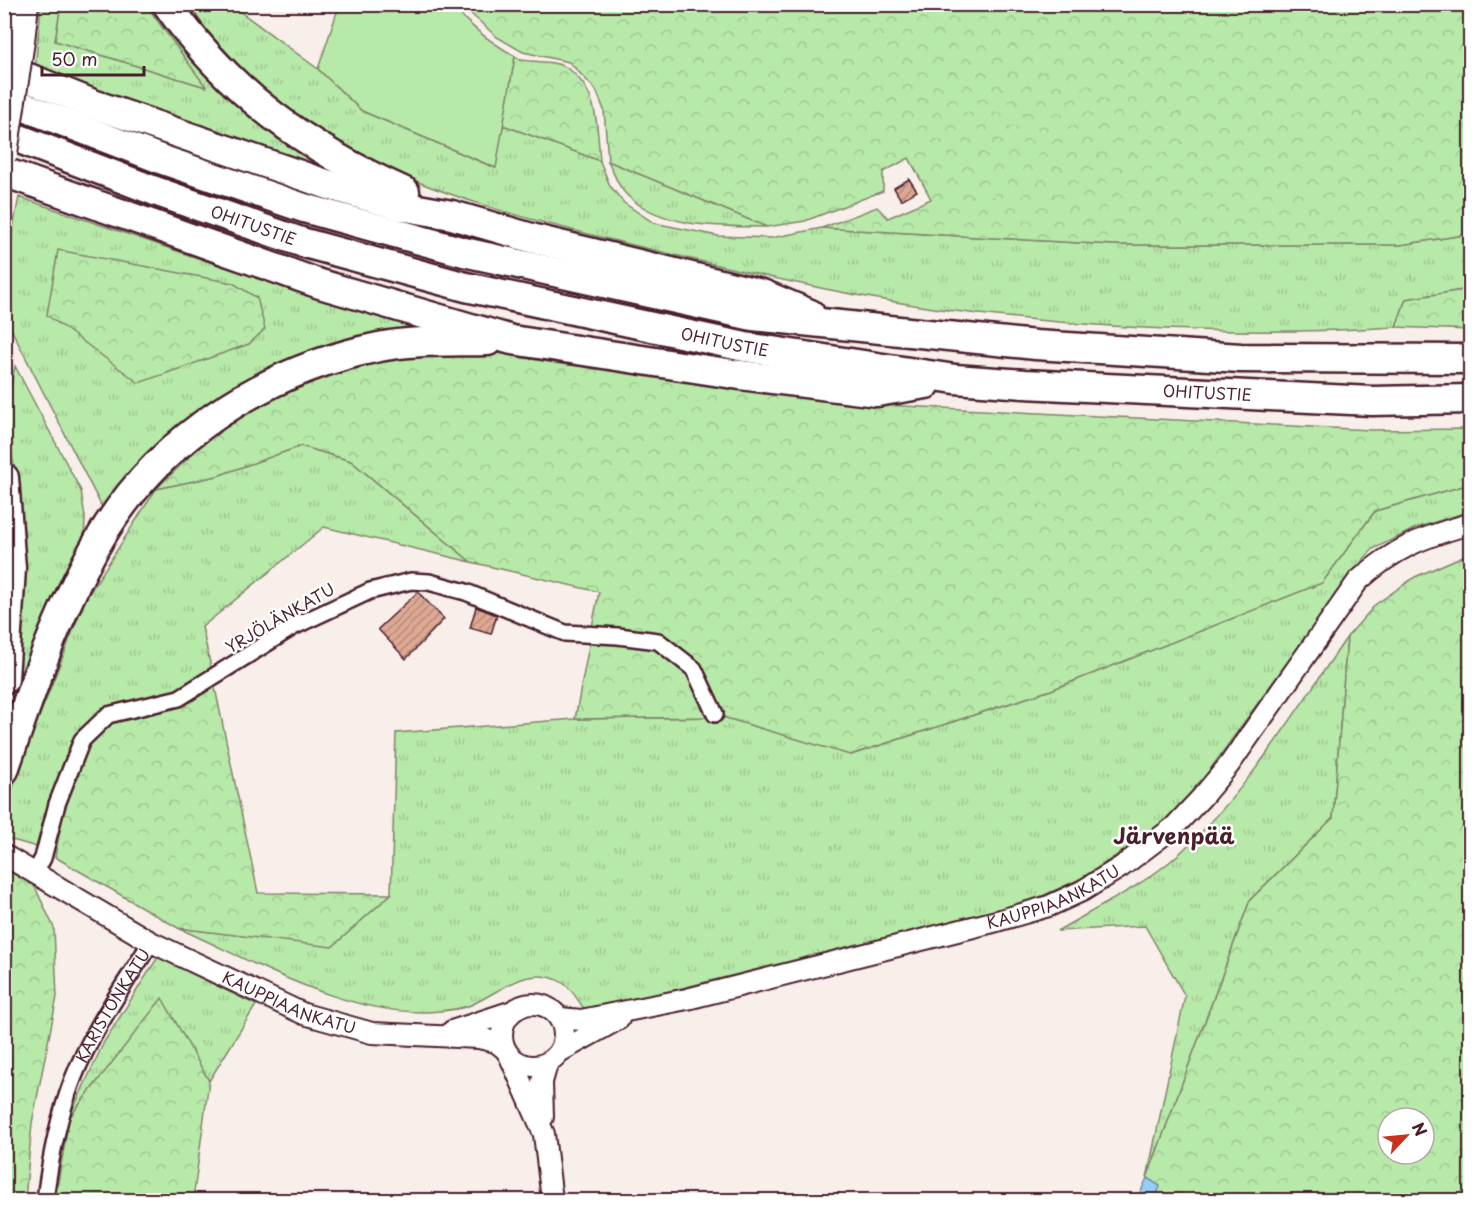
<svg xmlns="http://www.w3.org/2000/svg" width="1475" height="1205" font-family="'Playpen Sans',sans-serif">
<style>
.grass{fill:url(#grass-tufts);stroke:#80846a;stroke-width:1.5}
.forest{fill:url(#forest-crowns);stroke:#80846a;stroke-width:1.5;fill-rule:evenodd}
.green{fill:#b7e9a9;stroke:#80846a;stroke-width:1.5}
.water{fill:#94d0f5;stroke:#7689a4;stroke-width:1.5}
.building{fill:url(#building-hatch);stroke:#4a1f2b;stroke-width:1.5}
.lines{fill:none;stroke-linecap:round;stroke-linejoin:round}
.minor-casing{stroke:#4a1f2b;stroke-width:20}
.tertiary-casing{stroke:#4a1f2b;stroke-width:24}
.trunk-casing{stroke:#4a1f2b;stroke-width:30}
.motorway-casing{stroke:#4a1f2b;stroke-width:33}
.minor{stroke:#fff;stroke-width:15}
.tertiary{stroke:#fff;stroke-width:20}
.trunk{stroke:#fff;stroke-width:26}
.motorway{stroke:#fff;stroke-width:28}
.trunk-bridge-casing{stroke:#4a1f2b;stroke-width:30;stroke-linecap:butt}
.trunk-bridge{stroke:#fff;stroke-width:26}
.labels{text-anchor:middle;stroke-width:5;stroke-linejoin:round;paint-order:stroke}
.street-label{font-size:16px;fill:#4a1f2b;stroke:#fff}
.district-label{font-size:22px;font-weight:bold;fill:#4a1f2b;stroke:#fff}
</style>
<defs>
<pattern id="grass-tufts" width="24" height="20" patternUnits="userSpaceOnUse" patternTransform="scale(1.5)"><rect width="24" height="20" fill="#b7e9a9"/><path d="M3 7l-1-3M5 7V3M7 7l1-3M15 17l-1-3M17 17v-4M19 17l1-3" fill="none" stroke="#9fc792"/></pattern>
<pattern id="forest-crowns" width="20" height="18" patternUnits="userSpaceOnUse" patternTransform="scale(1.5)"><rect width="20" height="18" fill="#b7e9a9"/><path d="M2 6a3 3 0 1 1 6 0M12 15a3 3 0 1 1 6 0" fill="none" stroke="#9fc792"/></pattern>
<pattern id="building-hatch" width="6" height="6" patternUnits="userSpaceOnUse" patternTransform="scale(1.5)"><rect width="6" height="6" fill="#dea994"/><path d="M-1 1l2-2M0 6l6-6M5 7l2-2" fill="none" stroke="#b68979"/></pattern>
</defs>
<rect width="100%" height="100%" fill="#f8eeea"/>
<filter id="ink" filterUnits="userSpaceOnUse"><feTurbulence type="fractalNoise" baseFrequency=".0167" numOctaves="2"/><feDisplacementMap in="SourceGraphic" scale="12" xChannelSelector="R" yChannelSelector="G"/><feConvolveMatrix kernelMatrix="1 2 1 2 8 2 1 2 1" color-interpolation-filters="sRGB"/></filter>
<g filter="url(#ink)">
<path class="grass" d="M41,5H61L55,41L205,87L146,5H160L381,190L35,70Z
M191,5H231L318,69L362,111L495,168L503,125L600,161L610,186L624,203L654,223L718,236L771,238L822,228L1114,245H1400L1470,234V289L1406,299L1396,327C1261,336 1123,330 988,315C877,303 766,277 658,251C548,225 439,199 339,146C299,125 265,92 234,60C218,42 201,27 191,5Z
M608,161L767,227C723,226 665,229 629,197C619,189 614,173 608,161Z
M19,197L218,265L360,308L463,331L310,356L105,513L5,317V269Z
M15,366L81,491L85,517L84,546L6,736L19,651L17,491L6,408Z
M301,446L351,461L471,562L324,527L202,627L212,672L176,695L78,735L50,799L37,847L5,838L4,817L19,768L85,600L156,489L217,476Z
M1470,484V511L1416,528L1373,549L1353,571L1201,782L1166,819L1125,850L1082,878L1031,901L586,1012C580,1003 572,989 563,983C532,963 502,990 475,1003C466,1008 451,1010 440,1011C352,1020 257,963 178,928L333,946L391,894L396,733L575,719L723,717L851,755L1051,690L1322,583L1375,511Z
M1347,637L1333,818L1250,900L1147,1178L1185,996L1145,926L1057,931C1098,907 1145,885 1180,853C1248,791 1295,712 1347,637Z
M158,957L256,1005L209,1081L162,999L69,1118L104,1042Z"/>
<path class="forest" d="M61,5H146L206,87L55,41Z
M461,5H1470V234L1400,245H1114L822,228L877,207L888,218L931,199L909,158L883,172V191L805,221L767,227L608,161L604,110L596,90L569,62L523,52L497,37Z
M515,56L521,60C534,62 557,61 567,68C599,90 597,128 600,161L503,125Z
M58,250L233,283L257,298L265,329L249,344L139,383L47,315Z
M1470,289V330L1396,327L1406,299Z
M485,351L561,364L657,374L844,403L1370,430L1470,429V484L1375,511L1322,583L1051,690L850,755L723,717L699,665L662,634L592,627L599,592L471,562L351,461L301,446L217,476L156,489L206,441L266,399L344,367L398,354Z
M1470,553V1200H1155L1159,1187L1147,1178L1250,900L1333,818L1347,637L1376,604L1415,577ZM1388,1118H1424V1154H1388Z
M590,640L655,645L690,673L710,717L575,719Z
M214,683L258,893L391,894L332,947L178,928L55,857L64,808L87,743L112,722L183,705Z
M5,869L34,885L54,928L57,997L32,1123L25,1200H5Z
M162,998L209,1081L193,1200H55L69,1118Z"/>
<path class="green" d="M350,4L453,5C468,26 492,43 515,56L496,168L362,111L318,69L338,9Z"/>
<path class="water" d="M1147,1178L1160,1186L1155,1200H1137Z"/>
<path class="building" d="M909,179L917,191L901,200L894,188Z
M418,592L444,619L406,659L378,629Z
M476,607L497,615L491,634L470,628Z"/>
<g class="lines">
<defs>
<g id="minor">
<path d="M35,873L43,858L57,804L82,740L108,715L179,698L293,627L370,591L411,581L429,582L466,592L565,633L618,636L658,641L694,669L715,714"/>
<path id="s1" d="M45,1200C50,1159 58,1118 73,1079C92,1030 124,986 151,942"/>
</g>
<g id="tertiary">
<path id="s2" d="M4,855L151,942L304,1014L372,1033L479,1038L496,1042L505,1049"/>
<circle cx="533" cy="1035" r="31"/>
<path id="s3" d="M560,1018L581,1020L687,999L997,921L1049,906L1082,891L1121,867L1174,827L1202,797L1229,765L1358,581C1395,548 1422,537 1470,524"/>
<path d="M452,1031L513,1011"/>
<path d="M561,1051L619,1019"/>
<path d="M510,1057L544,1134L552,1200"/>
<path d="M543,1117L542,1082L547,1064"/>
</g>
<path id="trunk" d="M21,41L25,4"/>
<g id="motorway">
<path d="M167,4C229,93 306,148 405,192"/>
<path d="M4,68L93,104L329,185L401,206L452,215L535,239L762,294L810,314"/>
<path d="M4,99L163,160L304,208L464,252L753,316L1036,345L1241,358L1470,359"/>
<path id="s4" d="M4,133L155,191L301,242L466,287L745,347L955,379L1025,384L1372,401L1470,399"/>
<path d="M4,172L320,284L512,340L740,375L877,392L926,384"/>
<path d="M4,478L11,568L4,679"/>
<path d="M4,770C30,693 58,611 99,540C158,438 265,370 379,347C414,340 452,342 488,341"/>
</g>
</defs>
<use href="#minor" class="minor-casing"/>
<use href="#tertiary" class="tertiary-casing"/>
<use href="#trunk" class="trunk-casing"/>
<use href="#motorway" class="motorway-casing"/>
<use href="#minor" class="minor"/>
<use href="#tertiary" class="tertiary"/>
<use href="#trunk" class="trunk"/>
<use href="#motorway" class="motorway"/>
<defs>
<path id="trunk-bridge" d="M4,153L21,41"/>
</defs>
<use href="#trunk-bridge" class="trunk-bridge-casing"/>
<use href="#trunk-bridge" class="trunk-bridge"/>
</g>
</g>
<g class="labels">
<g class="street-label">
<text dy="6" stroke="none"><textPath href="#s4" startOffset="266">OHITUSTIE</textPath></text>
<text dy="6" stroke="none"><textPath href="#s4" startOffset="752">OHITUSTIE</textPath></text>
<text dy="6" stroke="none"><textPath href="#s4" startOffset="1238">OHITUSTIE</textPath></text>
<text transform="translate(280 618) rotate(-30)" y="6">YRJÖLÄNKATU</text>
<text dy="6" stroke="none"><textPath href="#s3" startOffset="510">KAUPPIAANKATU</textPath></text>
<text dy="6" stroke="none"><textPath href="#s2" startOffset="322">KAUPPIAANKATU</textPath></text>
<text dy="6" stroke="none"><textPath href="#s1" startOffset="208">KARISTONKATU</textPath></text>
</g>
<g class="district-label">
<text x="1174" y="844">Järvenpää</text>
</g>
</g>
<rect width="1475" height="1205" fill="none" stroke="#fff" stroke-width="24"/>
<rect x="12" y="12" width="1451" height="1181" fill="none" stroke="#4a1f2b" stroke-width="2" filter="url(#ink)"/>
<g transform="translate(1406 1136) rotate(64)"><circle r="28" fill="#ffffff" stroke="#b7a5aa" stroke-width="1.5"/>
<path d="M0-4.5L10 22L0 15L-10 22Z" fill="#c8321e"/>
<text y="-9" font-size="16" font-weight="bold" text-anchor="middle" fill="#4a1f2b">N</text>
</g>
<path d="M42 66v9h102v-9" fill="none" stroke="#4a1f2b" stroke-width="3"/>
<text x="51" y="66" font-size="18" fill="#4a1f2b" stroke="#ffffff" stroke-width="4.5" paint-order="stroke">50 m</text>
</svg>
